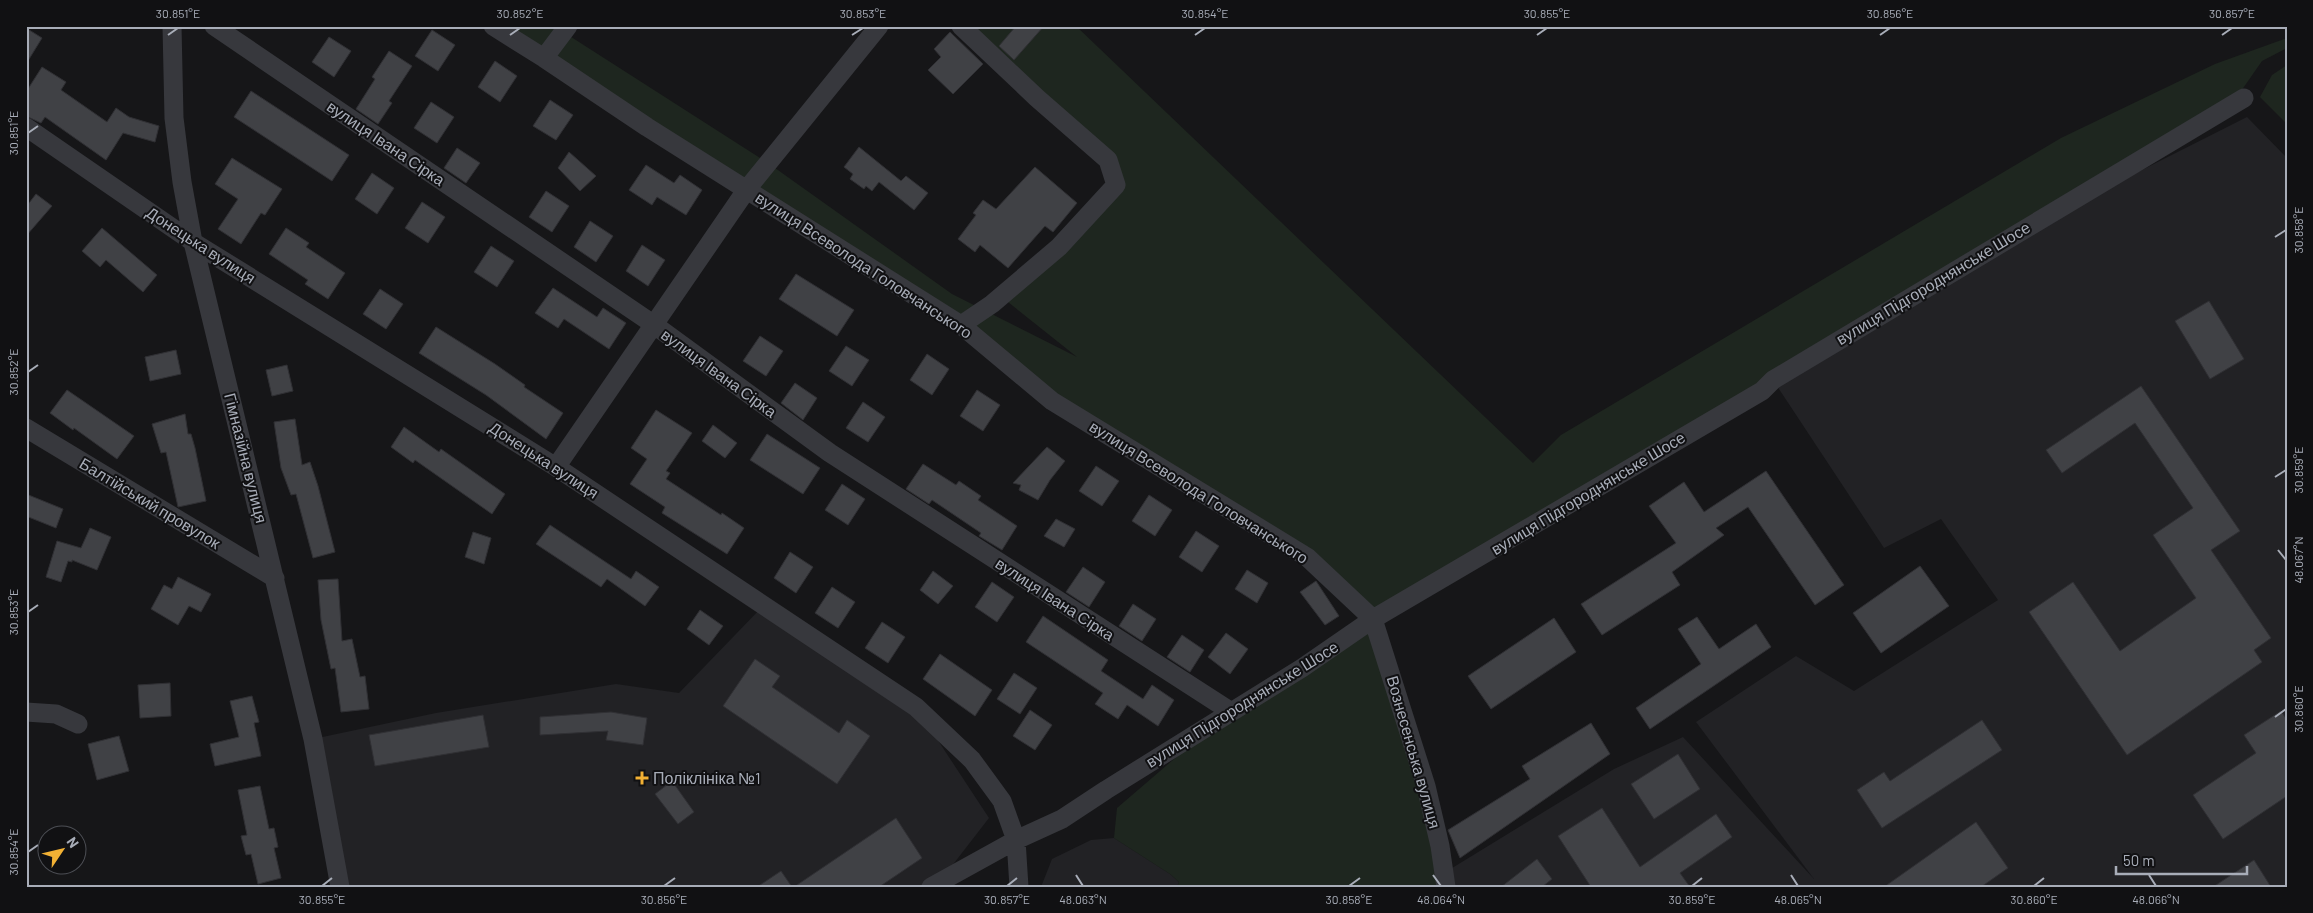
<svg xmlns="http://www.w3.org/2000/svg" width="2313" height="913" font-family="Barlow,sans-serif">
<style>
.built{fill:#222225}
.green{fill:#1e261f}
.building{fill:#404145;stroke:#303034}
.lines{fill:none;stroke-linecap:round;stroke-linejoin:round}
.minor{stroke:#37383d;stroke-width:19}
.ticks{fill:none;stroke:#a8adb8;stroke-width:2}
.poi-dot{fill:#f2b134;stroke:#111113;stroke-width:2}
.labels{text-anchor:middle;stroke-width:4;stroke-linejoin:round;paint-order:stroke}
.street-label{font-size:16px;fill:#a8adb8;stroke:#111113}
.poi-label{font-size:16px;fill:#a8adb8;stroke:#111113;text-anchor:start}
.neatline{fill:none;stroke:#a8adb8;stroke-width:2}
.ticks-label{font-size:12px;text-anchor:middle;fill:#a8adb8}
</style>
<rect width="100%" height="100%" fill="#161618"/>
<path class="built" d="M2247,117L2287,158V887H1820L1819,885L1816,887H1446L1444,873L1614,769L1683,737L1814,879L1696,722L1796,656L1854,691L1998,600L1941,519L1884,548L1773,380L2003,240Z
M763,606L916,707L989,818L941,880L931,887H340L313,739L436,713L616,684L679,693Z
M1114,838L1170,874L1179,882L1177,887H1041L1052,859L1091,840Z"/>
<path class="green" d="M493,26H554L768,163L952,294L1077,357L1008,302L1116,185L1108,160L961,26H1076L1533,463L1561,435L2061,138L2215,64L2287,38V48L2262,61L2239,94L1373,619L1446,887H1177L1179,882L1170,874L1114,838L1117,808L1230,711L1373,619L1307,557L1052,401L961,325Z
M2287,65V124L2260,97L2272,75Z"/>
<path class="building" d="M1016,26H1044L1014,60L999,46Z
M26,28L42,38L26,64Z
M432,30L455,45L438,71L415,56Z
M950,32L983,64L953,94L928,70L941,57L934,49Z
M329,37L351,51L334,77L312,62Z
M389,51L412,66L389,101L392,103L378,124L356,109L375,79L372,77Z
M495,61L517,76L500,102L478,87Z
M42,67L66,82L61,90L107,122L116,108L129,117L159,126L155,142L123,133L106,160L45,117L41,123L26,116V92Z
M251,91L349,155L332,181L234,117Z
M550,100L573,115L556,140L533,126Z
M431,102L454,117L437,143L414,128Z
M859,147L901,181L906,176L928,193L914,210L879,182L872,191L866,186L864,189L850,179L853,174L844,167Z
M457,148L480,163L466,183L444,168Z
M569,152L596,176L580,191L558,168Z
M232,158L282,189L265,215L261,213L241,244L218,229L238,199L215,184Z
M646,165L674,183L680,175L702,190L686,215L657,197L652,205L629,190Z
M1035,167L1077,203L1053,232L1045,226L1008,268L980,245L975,252L958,239L976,215L973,213L983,200L996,209Z
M372,173L394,188L377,214L355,199Z
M546,191L569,206L552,232L529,217Z
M36,194L52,206L26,236V207Z
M422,202L445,217L428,243L405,228Z
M590,221L613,236L596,262L574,247Z
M102,228L157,275L143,292L106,260L100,267L82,251Z
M286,228L309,243L306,247L345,273L328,299L305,284L308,280L269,254Z
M642,245L665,260L648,286L626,271Z
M491,246L514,261L497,287L474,272Z
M796,274L854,310L837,336L779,299Z
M553,288L597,317L603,308L626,323L609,349L564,319L558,328L535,313Z
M380,289L403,304L386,329L363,314Z
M2209,301L2244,359L2210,379L2175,321Z
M436,327L495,364L525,385L524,387L563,413L546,439L486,395L419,353Z
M760,336L783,351L766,376L743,361Z
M846,346L869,360L852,386L829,371Z
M176,350L181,374L150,381L145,357Z
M927,354L949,369L932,395L910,380Z
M287,365L293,391L272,396L266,370Z
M795,383L817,398L803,420L781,403Z
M2141,386L2240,531L2211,550L2271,638L2254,650L2262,662L2127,755L2029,612L2073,582L2120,651L2196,598L2153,535L2193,508L2135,423L2062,473L2046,450Z
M67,390L134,436L117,459L74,428L73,430L50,413Z
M977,390L1000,405L983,431L960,416Z
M863,402L885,417L868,442L846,428Z
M656,410L692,433L666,471L670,473L666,479L721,515L722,513L744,528L727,554L662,513L665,507L630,484L647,459L631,448Z
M185,414L188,434H191L195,448L206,501L178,507L166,452L161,453L152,424Z
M295,419L302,465L310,462L318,486L335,552L313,558L296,494L291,495L281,468L274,422Z
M713,425L737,443L725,458L702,441Z
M404,427L439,452L441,449L505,494L492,514L415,460L413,463L391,447Z
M767,434L820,468L803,494L750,460Z
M1047,447L1065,461L1050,480L1038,500L1019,490L1021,485L1013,483Z
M923,464L956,485L959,481L981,496L978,500L1017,526L1002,550L979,536L981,533L932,500L929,504L906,489Z
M1096,466L1119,481L1102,506L1079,491Z
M1766,471L1844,585L1815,605L1748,507L1716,528L1724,535L1672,572L1680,585L1602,635L1581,604L1676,543L1649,506L1684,482L1704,512Z
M842,484L865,499L848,525L825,510Z
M26,494L63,509L56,528L26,516Z
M1149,495L1172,510L1155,536L1132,521Z
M1056,519L1075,529L1064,547L1044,536Z
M550,525L631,579L636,571L659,587L645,606L607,579L601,587L536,544Z
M90,528L111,537L97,570L72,560V562L68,561L61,582L46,577L57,541L81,548Z
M1196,531L1219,546L1202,572L1179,557Z
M473,532L491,538L484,564L465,557Z
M790,552L813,567L796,593L774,578Z
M1920,566L1949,606L1881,653L1853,613Z
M1083,567L1105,582L1089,607L1066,592Z
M1247,570L1268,583L1257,603L1235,589Z
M933,571L953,586L938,604L920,590Z
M178,577L211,594L201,612L189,606L178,625L151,609L164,585L172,589Z
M338,579L342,641L352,639L360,677L365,676L369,709L341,712L335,668L331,669L321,620L318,580Z
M1316,581L1339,616L1325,625L1300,592Z
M992,582L1014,597L997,622L975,607Z
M832,587L855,602L838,628L815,613Z
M1133,604L1156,619L1142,641L1119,626Z
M700,610L723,626L709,645L687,629Z
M1043,616L1108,660L1101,671L1143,699L1152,685L1174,700L1158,726L1127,705L1118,719L1095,704L1103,693L1026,642Z
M1697,617L1719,649L1756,624L1771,647L1650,729L1636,708L1701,664L1678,629Z
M1554,618L1576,652L1491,709L1468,676Z
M882,622L905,637L888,663L865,648Z
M1226,633L1248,649L1230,674L1208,657Z
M1182,635L1204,650L1190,672L1167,657Z
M940,654L992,690L975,716L923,679Z
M755,659L780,676L772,687L839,733L847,720L870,736L837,784L723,706Z
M1014,673L1037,688L1020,714L997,699Z
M170,683L171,716L140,718L138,685Z
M252,696L259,722L254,723L261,756L215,766L210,744L239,737L230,701Z
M1030,710L1052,725L1035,750L1013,736Z
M2281,711L2287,720V796L2223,839L2193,795L2256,753L2244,735Z
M611,712L647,718L643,745L606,740L608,731L540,735V717Z
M483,715L489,747L375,766L369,735Z
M1982,720L2002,750L1882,828L1857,790L1884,772L1890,781Z
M1591,723L1610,754L1460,858L1448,830L1530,779L1522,766Z
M119,736L129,771L97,780L88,744Z
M1678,754L1700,789L1654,819L1631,784Z
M672,781L694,812L678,824L655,794Z
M260,786L269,829L274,828L278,847L274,848L281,878L258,884L251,854L246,855L241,836L247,835L238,790Z
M1602,808L1640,867L1716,814L1732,837L1680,873L1690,887H1591L1558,836Z
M896,818L922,858L879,887H794Z
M1976,822L2008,868L1981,887H1884Z
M1537,859L1552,879L1542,887H1501Z
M2254,860L2271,887H2213Z
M781,871L792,887H757Z"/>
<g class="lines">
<path class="minor" d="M172,26L174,118L182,182L193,242L313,739L340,887
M214,26L653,324L830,453L1230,711
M493,26L544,58L647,127L961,325L1052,401L1307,557L1373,619L1426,786L1440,846L1446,887
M544,58L568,26
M26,127L193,242L556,467L916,707L972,760L1002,801L1016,840L1019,887
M961,325L992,304L1059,247L1116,185L1108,160L1037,98L961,26
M26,428L275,578
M556,467L747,189L879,26
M26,712L56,714L78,724
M931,887L1016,840L1062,819L1106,790L1302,668L1373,619L1762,391L1773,380L2244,98"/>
</g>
<path class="ticks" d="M168,35L178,28M510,35L520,28M852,35L863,28M1195,35L1205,28M1537,35L1547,28M1880,35L1890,28M2222,35L2232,28M28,133L38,126M2275,237L2286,230M28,372L38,365M2275,477L2286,470M2278,550L2286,560M28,612L38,605M2275,717L2286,709M28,852L38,845M1076,875L1083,886M1433,875L1441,886M1791,875L1798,886M2149,875L2156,886M322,886L332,878M664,886L675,878M1007,886L1017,878M1349,886L1360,878M1692,886L1702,878M2034,886L2044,878"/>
<path class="poi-dot" d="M639.5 770.5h5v5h5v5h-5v5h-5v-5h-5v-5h5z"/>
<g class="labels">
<g class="street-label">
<text transform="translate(386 143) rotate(34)" y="6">вулиця Івана Сірка</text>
<text transform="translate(201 245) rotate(33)" y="6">Донецька вулиця</text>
<text transform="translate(864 265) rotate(33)" y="6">вулиця Всеволода Головчанського</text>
<text transform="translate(1933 283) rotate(-31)" y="6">вулиця Підгороднянське Шосе</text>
<text transform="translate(719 373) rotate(36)" y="6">вулиця Івана Сірка</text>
<text transform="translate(246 458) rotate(76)" y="6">Гімназійна вулиця</text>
<text transform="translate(544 460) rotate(33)" y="6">Донецька вулиця</text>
<text transform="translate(1199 492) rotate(32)" y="6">вулиця Всеволода Головчанського</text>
<text transform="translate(1588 493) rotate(-31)" y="6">вулиця Підгороднянське Шосе</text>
<text transform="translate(150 503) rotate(31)" y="6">Балтійський провулок</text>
<text transform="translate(1055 599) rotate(33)" y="6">вулиця Івана Сірка</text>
<text transform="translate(1242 704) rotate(-32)" y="6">вулиця Підгороднянське Шосе</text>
<text transform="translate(1414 752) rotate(74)" y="6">Вознесенська вулиця</text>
</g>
<g class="poi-label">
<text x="653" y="784">Поліклініка №1</text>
</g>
</g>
<rect width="2313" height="913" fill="none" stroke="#111113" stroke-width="55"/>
<g transform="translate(62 850) rotate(55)"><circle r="24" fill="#111113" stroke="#4d4f55"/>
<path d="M0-4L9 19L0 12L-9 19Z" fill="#f2b134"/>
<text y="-8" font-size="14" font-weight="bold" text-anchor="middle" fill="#a8adb8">N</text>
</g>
<path d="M2116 866v8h131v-8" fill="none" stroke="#a8adb8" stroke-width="2.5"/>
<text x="2123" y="866" font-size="15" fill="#a8adb8" stroke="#111113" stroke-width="4" paint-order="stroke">50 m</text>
<rect x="28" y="28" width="2258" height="858" class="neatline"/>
<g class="ticks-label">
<text x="178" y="18">30.851°E</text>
<text x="520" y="18">30.852°E</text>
<text x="863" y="18">30.853°E</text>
<text x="1205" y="18">30.854°E</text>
<text x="1547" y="18">30.855°E</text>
<text x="1890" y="18">30.856°E</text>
<text x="2232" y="18">30.857°E</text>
<text transform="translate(14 133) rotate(-90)" y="4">30.851°E</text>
<text transform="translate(2299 230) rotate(-90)" y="4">30.858°E</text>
<text transform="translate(14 372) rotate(-90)" y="4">30.852°E</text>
<text transform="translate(2299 470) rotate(-90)" y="4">30.859°E</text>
<text transform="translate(2299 560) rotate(-90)" y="4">48.067°N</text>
<text transform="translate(14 612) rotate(-90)" y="4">30.853°E</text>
<text transform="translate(2299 709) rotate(-90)" y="4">30.860°E</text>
<text transform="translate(14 852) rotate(-90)" y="4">30.854°E</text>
<text x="322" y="904">30.855°E</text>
<text x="664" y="904">30.856°E</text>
<text x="1007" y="904">30.857°E</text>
<text x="1083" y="904">48.063°N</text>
<text x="1349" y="904">30.858°E</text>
<text x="1441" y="904">48.064°N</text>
<text x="1692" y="904">30.859°E</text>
<text x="1798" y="904">48.065°N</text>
<text x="2034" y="904">30.860°E</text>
<text x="2156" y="904">48.066°N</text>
</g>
</svg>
